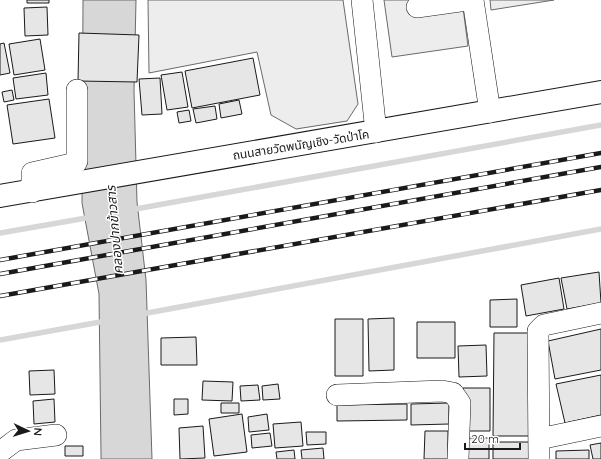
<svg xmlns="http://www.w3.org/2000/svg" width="601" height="459" font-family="Quicksand,'Noto Sans Thai',sans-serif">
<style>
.built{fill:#ededed;stroke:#6a6a6a}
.water{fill:#d7d7d7;stroke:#6a6a6a}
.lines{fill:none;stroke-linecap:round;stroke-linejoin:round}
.stream{stroke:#d7d7d7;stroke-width:5.5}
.building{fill:#e6e6e6;stroke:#1a1a1a}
.minor-casing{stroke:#1a1a1a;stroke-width:22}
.major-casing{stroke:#1a1a1a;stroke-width:24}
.minor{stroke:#fff;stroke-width:21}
.major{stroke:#fff;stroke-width:22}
.rail-casing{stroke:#1a1a1a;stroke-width:4.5}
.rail{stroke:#fff;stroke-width:3;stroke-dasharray:9;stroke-linecap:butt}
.labels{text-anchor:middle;stroke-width:3;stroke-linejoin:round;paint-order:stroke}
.street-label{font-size:12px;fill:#1a1a1a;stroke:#fff}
.water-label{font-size:13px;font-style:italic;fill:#1a1a1a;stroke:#fff}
</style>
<rect width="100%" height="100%" fill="#fff"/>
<path class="built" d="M148,0H343L358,104L347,121L296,129L271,115L257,52L149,73Z
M384,0H462L468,46L392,57Z
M490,0H554L491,10Z"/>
<path class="water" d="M83,0H136L134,91L137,202L146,280L152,459H101V455L99,294L82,203Z"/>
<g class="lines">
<path class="stream" d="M130,210L601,125
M0,233L92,217
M142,314L601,229
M0,340L106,321"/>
</g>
<path class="building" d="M27,0H49V3H27Z
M47,7L48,35L25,36L24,8Z
M79,33L139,35L137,82L78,81Z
M40,39L45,70L14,75L9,44Z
M4,43L10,73L0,75V44Z
M253,58L260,95L192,108L185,71Z
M182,72L188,107L167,110L161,75Z
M46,73L48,95L16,99L13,78Z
M160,78L162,114L142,115L139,79Z
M12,90L14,100L4,102L2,92Z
M49,99L55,138L13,144L7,105Z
M239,100L242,114L221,118L219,104Z
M215,106L217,119L196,123L193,109Z
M189,110L191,121L179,123L177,112Z
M599,272L601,303L567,309L561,278Z
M559,278L564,309L526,316L521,285Z
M517,299V327H490V300Z
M394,318V370L369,371L368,319Z
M335,319H363V376H335Z
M417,322H455V358H417Z
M601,329V370L555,379L548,341Z
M494,333H531L530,436H493Z
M196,337L197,365H161V338Z
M486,345L487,376L459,377L458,346Z
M54,370L55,394L30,395L29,371Z
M601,375V415L565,423L556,384Z
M203,381L233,382L232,401L202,400Z
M278,384L280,399L263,400L262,386Z
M258,385L260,400L241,401L240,386Z
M463,388H490V431H463Z
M54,399L55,422L34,424L33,401Z
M174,399H188V414L174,415Z
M221,403H239V413H221Z
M449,403V424L411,425V404Z
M407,404V420L337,421V405Z
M242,414L247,452L214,456L209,419Z
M267,414L269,430L249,432L248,417Z
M301,422L303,446L275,448L273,424Z
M203,426L205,458L180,459L179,428Z
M425,431H448V459H424Z
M306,432H326V444L307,445Z
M270,433L272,446L252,448L251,435Z
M466,438H489V459H466Z
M493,442H530V459H493Z
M601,443V459H593L590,445Z
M65,446H83V456H65Z
M323,448L324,459H302L301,450Z
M294,450L295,459H277L276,452Z
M589,450V459H556V451Z"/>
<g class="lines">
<defs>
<path id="minor" d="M362,0L376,132
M473,0L490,112
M417,7L467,0
M32,192V173L76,163L77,161V90
M337,395L442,391L453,393L460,403L458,459
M539,439L601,426
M0,452L16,440L56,435
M539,459L538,331L544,325L601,313"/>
<path id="major" d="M0,196L601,92"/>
</defs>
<use href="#minor" class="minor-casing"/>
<use href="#major" class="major-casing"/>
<use href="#minor" class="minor"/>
<use href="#major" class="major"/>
<defs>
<path id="rail" d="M0,260L601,153
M0,274L601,167
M0,296L601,190"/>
</defs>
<use href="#rail" class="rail-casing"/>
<use href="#rail" class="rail"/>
</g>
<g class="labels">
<g class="street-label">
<text transform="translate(301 145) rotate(-9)" y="4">ถนนสายวัดพนัญเชิง-วัดป่าโค</text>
</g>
<g class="water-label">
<text transform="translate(114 230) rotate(-95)" y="5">คลองปากข้าวสาร</text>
</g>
</g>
<g transform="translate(28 431) rotate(94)" stroke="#ffffff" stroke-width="3" paint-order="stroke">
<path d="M0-3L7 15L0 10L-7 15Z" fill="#1a1a1a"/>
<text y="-6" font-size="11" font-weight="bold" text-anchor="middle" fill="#1a1a1a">N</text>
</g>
<path d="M465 443v6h55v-6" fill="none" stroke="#1a1a1a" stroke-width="2"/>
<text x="471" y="443" font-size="12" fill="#1a1a1a" stroke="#ffffff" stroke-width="3" paint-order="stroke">20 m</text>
</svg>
